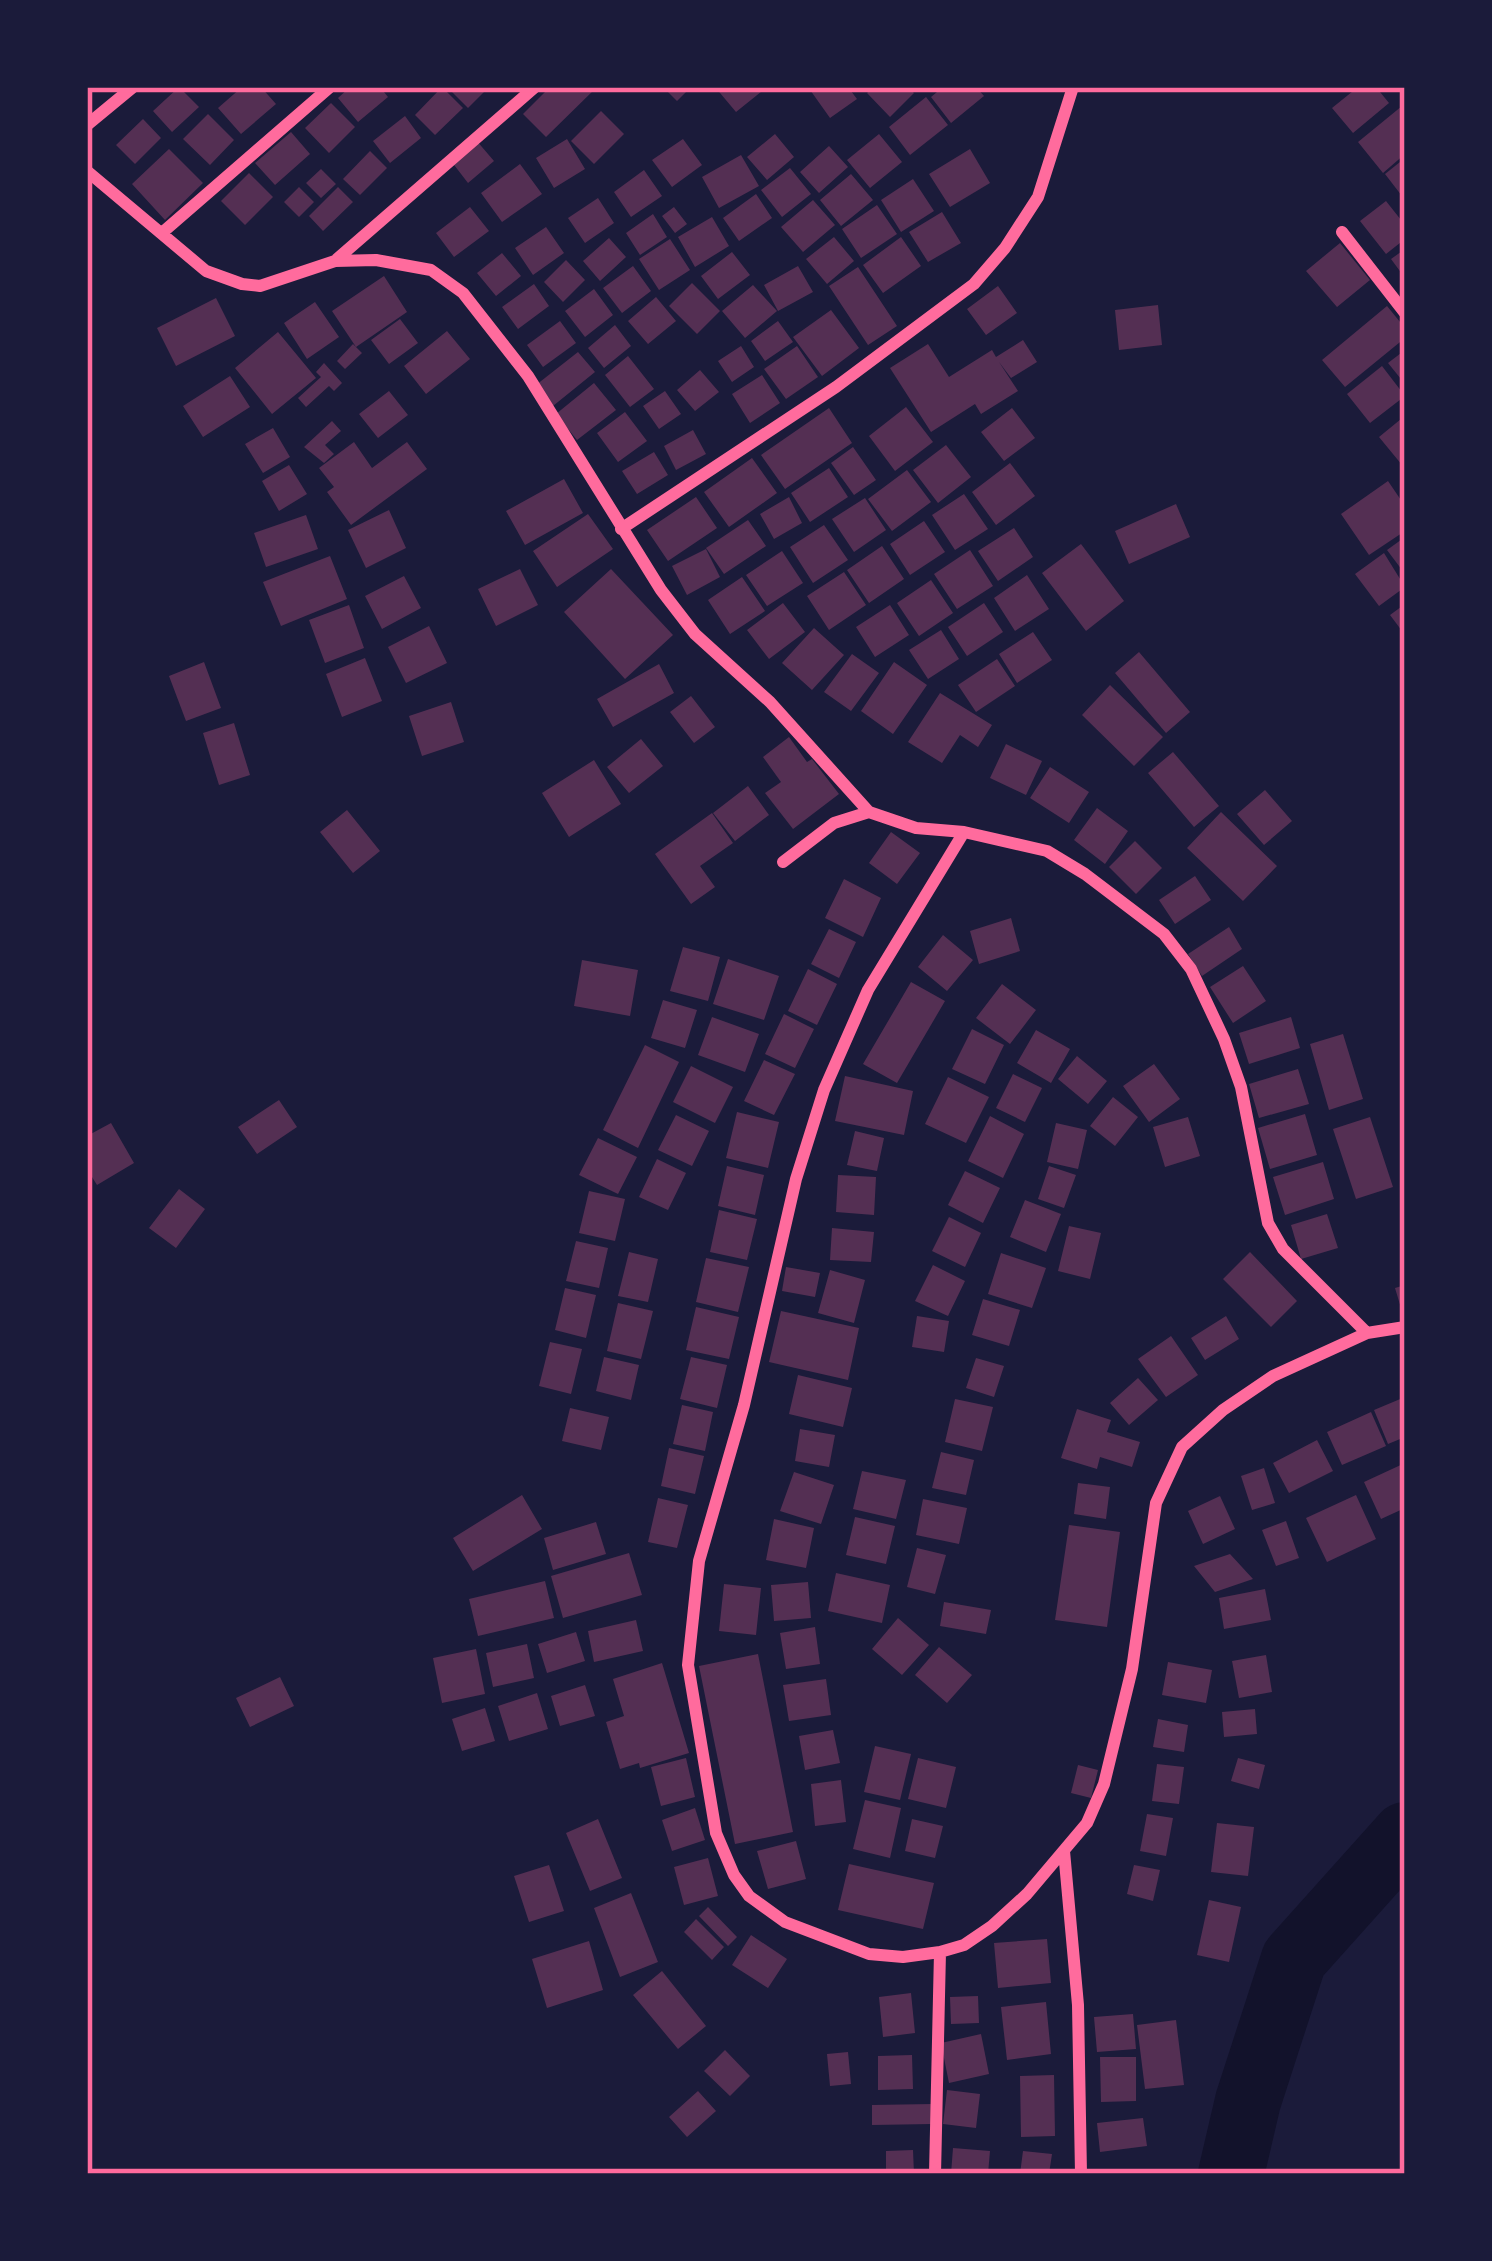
<svg xmlns="http://www.w3.org/2000/svg" width="1492" height="2261" font-family="'Asap Condensed',sans-serif">
<style>
.lines{fill:none;stroke-linecap:round;stroke-linejoin:round}
.river{stroke:#12122b;stroke-width:66}
.building{fill:#542f53}
.minor{stroke:#ff6b9d;stroke-width:12}
.neatline{fill:none;stroke:#ff6b9d;stroke-width:4.5}
</style>
<rect width="100%" height="100%" fill="#1b1b3a"/>
<g class="lines">
<path class="river" d="M1231,2174L1248,2101L1294,1959L1405,1835"/>
</g>
<path class="building" d="M179,87L199,107L172,132L153,111Z
M242,87H261L276,104L241,134L218,108Z
M350,87H380L388,97L358,122L338,98Z
M442,87L463,108L435,135L415,115Z
M447,87H489L468,108Z
M550,87H597L546,137L523,114Z
M663,87H691L677,101Z
M715,87H767L736,112Z
M808,87H848L857,99L830,118Z
M873,87H908L914,93L890,117L867,93Z
M943,87H976L984,96L951,123L931,97Z
M1358,87H1376L1389,103L1353,133L1332,108Z
M926,97L948,125L910,155L889,127Z
M331,103L355,127L329,153L305,128Z
M1402,106L1405,154L1383,173L1358,142Z
M601,111L624,134L594,164L571,141Z
M208,114L234,140L210,165L183,139Z
M405,116L421,138L390,163L373,141Z
M143,119L161,138L135,164L116,145Z
M291,132L310,154L275,185L255,163Z
M775,134L794,157L767,180L747,157Z
M879,134L902,162L870,188L847,160Z
M567,139L585,169L554,188L536,158Z
M683,139L702,165L672,187L652,160Z
M476,140L494,161L468,183L451,161Z
M829,146L848,167L819,193L800,172Z
M169,149L203,183L165,220L132,184Z
M970,149L990,183L950,207L929,174Z
M370,151L387,168L360,195L343,179Z
M741,155L759,186L719,208L702,177Z
M1405,158V200L1385,174Z
M520,164L542,194L502,222L481,193Z
M790,168L811,194L782,217L761,190Z
M321,169L336,184L321,198L306,183Z
M644,170L662,196L631,217L614,192Z
M249,173L273,197L245,225L221,201Z
M851,174L873,200L841,226L820,200Z
M913,179L934,211L901,232L881,200Z
M299,187L314,202L299,217L284,202Z
M338,187L353,202L323,231L309,216Z
M756,194L772,218L739,241L723,218Z
M598,198L614,223L585,243L568,218Z
M813,200L835,225L803,252L781,227Z
M1386,201L1405,225V239L1386,254L1360,221Z
M877,205L897,234L861,258L842,229Z
M470,207L489,231L454,257L436,233Z
M674,207L687,224L675,233L662,216Z
M942,212L961,243L928,262L909,232Z
M653,214L667,237L640,255L626,233Z
M712,217L729,246L695,267L678,237Z
M546,227L564,253L533,275L515,248Z
M834,237L854,261L827,284L806,259Z
M901,237L921,266L883,293L863,265Z
M609,238L626,257L600,281L583,261Z
M670,239L690,270L659,290L639,259Z
M1340,243L1370,280L1337,307L1306,271Z
M1405,249V278L1391,259Z
M732,252L750,275L718,299L701,276Z
M502,253L521,276L496,296L477,273Z
M566,260L585,280L563,302L544,282Z
M633,266L651,291L622,313L603,288Z
M798,266L813,292L778,311L764,285Z
M858,267L897,326L868,345L829,286Z
M384,276L407,312L356,347L332,311Z
M692,283L720,311L697,334L669,306Z
M534,284L549,306L518,329L502,307Z
M753,285L777,311L745,338L722,311Z
M998,286L1017,313L986,335L967,309Z
M594,289L613,315L585,337L565,311Z
M656,297L676,321L648,344L628,321Z
M216,298L235,336L176,366L157,328Z
M315,302L339,337L307,359L284,323Z
M1158,305L1162,345L1119,350L1115,310Z
M1387,306L1405,328V338L1345,387L1322,360Z
M831,310L859,348L822,376L793,337Z
M400,319L418,343L389,364L371,340Z
M560,321L576,343L543,367L527,345Z
M778,321L793,342L765,361L751,341Z
M615,325L631,346L604,368L588,348Z
M447,331L470,359L426,394L404,366Z
M278,332L316,378L272,414L235,368Z
M1023,340L1037,362L1011,378L999,362L1018,391L981,414L975,404L931,432L890,368L928,344L949,377L992,350L996,357Z
M353,344L362,353L345,369L337,361Z
M741,346L754,367L732,382L718,361Z
M797,346L818,377L786,399L764,369Z
M1405,350V384L1388,363Z
M578,352L595,372L553,406L536,385Z
M628,356L654,389L630,407L605,375Z
M324,363L342,383L334,391L329,386L306,407L298,398L321,377L316,372Z
M1382,366L1405,396L1370,423L1347,394Z
M700,370L719,392L695,411L677,390Z
M762,375L780,403L750,423L732,394Z
M230,376L250,407L203,437L183,406Z
M594,383L616,410L577,440L556,414Z
M389,391L408,415L378,438L359,414Z
M665,391L681,414L659,429L643,406Z
M906,407L933,442L895,471L869,436Z
M829,408L852,443L785,489L761,455Z
M1012,408L1035,438L1004,461L981,432Z
M625,412L647,441L618,462L597,433Z
M1401,419L1405,424L1402,465L1379,437Z
M332,421L341,431L325,445L334,454L324,463L304,447Z
M273,428L290,457L263,473L245,444Z
M693,430L706,454L676,470L664,446Z
M354,442L372,468L407,442L427,469L351,525L327,492L334,487L319,468Z
M946,445L971,477L938,503L913,470Z
M853,447L876,480L854,495L831,463Z
M654,452L668,475L637,494L622,471Z
M752,458L777,493L729,527L704,492Z
M1010,463L1035,496L996,525L972,492Z
M289,465L307,494L279,511L262,481Z
M829,468L848,497L810,522L791,493Z
M907,470L931,502L892,531L868,499Z
M564,479L583,513L525,545L506,511Z
M1388,481L1405,506V531L1369,555L1341,514Z
M964,494L988,529L955,550L932,515Z
M696,497L717,528L668,561L647,530Z
M789,497L802,523L774,539L760,514Z
M865,498L886,530L854,552L832,519Z
M1176,504L1190,537L1129,564L1115,531Z
M389,510L406,548L366,568L348,530Z
M588,514L613,549L557,587L533,551Z
M306,515L318,549L266,567L254,533Z
M748,520L766,546L724,574L706,548Z
M924,521L945,552L910,575L890,544Z
M824,525L848,560L813,583L790,547Z
M1014,528L1033,557L998,581L978,551Z
M1405,537V574L1387,550Z
M1081,544L1124,601L1086,631L1042,573Z
M882,546L904,579L869,603L847,570Z
M706,549L720,577L687,595L672,566Z
M970,550L993,586L957,609L934,574Z
M782,551L803,583L767,606L746,575Z
M1384,553L1405,587L1379,606L1355,574Z
M330,556L347,599L281,626L263,582Z
M520,569L538,605L496,626L478,589Z
M611,569L673,635L625,679L564,612Z
M844,572L866,605L829,630L807,596Z
M1027,575L1049,609L1015,631L994,598Z
M404,576L421,608L382,629L365,596Z
M742,577L765,611L730,634L708,600Z
M931,580L953,613L919,636L897,603Z
M783,603L805,632L769,659L747,630Z
M984,603L1003,632L967,656L948,627Z
M1405,604V635L1390,615Z
M349,605L364,648L325,663L309,620Z
M890,605L909,635L875,657L856,627Z
M429,626L447,663L406,683L388,647Z
M814,628L844,655L812,690L782,663Z
M941,630L959,659L928,679L909,650Z
M1033,632L1052,660L1017,683L999,654Z
M1139,652L1190,712L1166,733L1115,673Z
M852,654L879,673L851,711L824,692Z
M365,658L382,701L342,717L326,674Z
M997,659L1015,686L976,712L958,685Z
M204,662L221,708L186,721L169,676Z
M894,662L927,685L893,734L861,711Z
M659,664L674,693L613,727L597,699Z
M1110,685L1163,737L1134,766L1082,715Z
M940,693L992,725L978,747L960,735L942,763L908,742Z
M691,696L715,727L694,743L670,712Z
M451,702L464,742L422,756L409,716Z
M234,723L250,775L219,785L203,733Z
M789,737L807,762L812,759L839,794L793,829L765,793L781,782L763,757Z
M641,739L663,766L629,793L607,767Z
M1006,744L1042,761L1026,795L990,778Z
M1173,752L1219,806L1194,827L1148,773Z
M594,760L621,804L569,837L542,793Z
M1050,767L1089,792L1069,823L1030,798Z
M748,786L769,815L735,841L713,813Z
M1265,790L1292,821L1264,845L1237,814Z
M1097,808L1128,831L1105,864L1074,840Z
M347,810L380,851L353,873L320,832Z
M1221,812L1277,866L1243,901L1187,848Z
M712,813L733,843L700,866L715,887L691,904L655,854Z
M891,832L920,853L897,884L869,863Z
M1135,841L1162,868L1136,894L1109,867Z
M1195,876L1211,900L1175,924L1159,900Z
M844,879L881,898L863,937L825,918Z
M1011,918L1020,951L979,964L970,931Z
M1229,927L1242,949L1202,976L1188,954Z
M829,929L856,942L839,978L811,964Z
M943,935L973,960L947,991L918,967Z
M683,947L720,957L708,1001L670,991Z
M728,959L779,976L764,1020L713,1004Z
M582,960L638,970L630,1016L574,1006Z
M1243,966L1266,1001L1233,1023L1210,987Z
M808,969L837,984L817,1025L788,1011Z
M911,982L945,1001L897,1083L863,1064Z
M1002,984L1036,1010L1010,1044L976,1018Z
M663,1000L697,1010L685,1048L651,1038Z
M784,1014L814,1029L795,1068L765,1054Z
M712,1017L759,1034L745,1072L698,1055Z
M1291,1017L1300,1048L1249,1064L1239,1033Z
M972,1029L1004,1045L985,1084L952,1069Z
M1036,1030L1070,1049L1051,1083L1017,1063Z
M1343,1034L1363,1099L1329,1110L1310,1044Z
M645,1045L679,1062L638,1148L603,1130Z
M1077,1056L1107,1081L1088,1104L1058,1079Z
M764,1060L795,1074L774,1115L744,1101Z
M1154,1064L1180,1099L1149,1122L1123,1086Z
M691,1066L733,1087L715,1123L673,1102Z
M1298,1069L1309,1104L1259,1118L1249,1084Z
M1013,1074L1042,1088L1025,1122L996,1108Z
M845,1076L913,1091L904,1135L835,1121Z
M948,1077L989,1097L966,1143L925,1124Z
M1113,1097L1138,1117L1115,1146L1090,1126Z
M279,1100L297,1127L257,1154L238,1127Z
M737,1112L779,1122L768,1168L726,1158Z
M1305,1114L1317,1155L1270,1169L1258,1128Z
M676,1115L709,1131L692,1166L658,1150Z
M990,1116L1024,1134L1003,1178L968,1161Z
M1188,1117L1200,1156L1165,1167L1153,1127Z
M1370,1117L1393,1187L1356,1199L1333,1129Z
M111,1123L134,1163L97,1185L87,1169V1136Z
M1056,1123L1087,1130L1078,1169L1047,1162Z
M855,1131L884,1138L877,1171L847,1165Z
M598,1138L637,1157L618,1194L579,1175Z
M657,1159L686,1173L668,1210L639,1197Z
M1323,1162L1334,1199L1285,1215L1273,1177Z
M727,1166L764,1175L755,1215L718,1206Z
M1049,1166L1076,1175L1064,1208L1038,1199Z
M965,1171L1000,1188L983,1223L948,1205Z
M838,1175L876,1177L874,1215L836,1212Z
M179,1189L205,1209L176,1248L149,1228Z
M589,1191L625,1199L615,1241L579,1233Z
M1025,1200L1061,1214L1046,1252L1010,1237Z
M719,1210L757,1219L747,1260L710,1252Z
M1327,1214L1338,1248L1301,1259L1291,1225Z
M949,1217L981,1233L965,1267L932,1251Z
M1069,1226L1101,1233L1090,1279L1058,1271Z
M832,1228L874,1232L871,1262L830,1260Z
M576,1241L608,1248L599,1288L566,1281Z
M629,1252L658,1259L648,1302L618,1296Z
M1250,1252L1297,1301L1271,1327L1223,1279Z
M1001,1253L1046,1268L1032,1308L988,1294Z
M706,1258L749,1267L738,1312L696,1302Z
M933,1265L965,1281L948,1316L915,1301Z
M786,1267L820,1273L815,1297L782,1291Z
M830,1270L865,1280L854,1323L818,1313Z
M1405,1285V1318H1404L1395,1288Z
M565,1288L596,1295L586,1338L555,1330Z
M983,1299L1020,1310L1009,1346L972,1335Z
M618,1303L653,1311L641,1359L607,1351Z
M696,1307L739,1317L729,1359L686,1350Z
M781,1311L859,1328L848,1380L769,1362Z
M917,1316L949,1321L944,1352L912,1347Z
M1226,1316L1239,1339L1205,1360L1191,1338Z
M1171,1336L1198,1375L1166,1397L1138,1359Z
M550,1342L582,1349L571,1394L539,1386Z
M604,1357L639,1365L631,1400L596,1391Z
M691,1357L727,1365L717,1408L680,1399Z
M976,1358L1004,1366L994,1397L966,1388Z
M798,1375L852,1388L843,1427L789,1414Z
M1138,1378L1158,1400L1129,1425L1110,1403Z
M1405,1397V1437L1388,1444L1374,1410Z
M955,1399L993,1407L982,1451L945,1442Z
M682,1405L713,1412L705,1451L673,1444Z
M570,1408L609,1417L601,1450L562,1441Z
M1077,1409L1111,1420L1107,1432L1140,1442L1132,1467L1100,1457L1097,1469L1061,1458Z
M1371,1412L1386,1446L1342,1465L1327,1432Z
M800,1429L835,1435L829,1467L795,1461Z
M1317,1440L1333,1471L1289,1493L1273,1463Z
M669,1448L704,1456L695,1494L661,1486Z
M941,1452L974,1460L966,1495L932,1488Z
M1405,1463V1508L1381,1519L1364,1482Z
M1264,1468L1275,1503L1252,1510L1241,1476Z
M862,1471L906,1480L896,1519L853,1509Z
M794,1472L834,1485L821,1524L780,1511Z
M1078,1483L1110,1487L1106,1519L1074,1514Z
M522,1495L542,1529L473,1571L453,1538Z
M1356,1495L1376,1539L1327,1562L1306,1518Z
M1220,1496L1235,1529L1203,1544L1188,1511Z
M658,1498L688,1505L677,1548L648,1542Z
M923,1499L967,1508L959,1544L916,1535Z
M855,1517L895,1526L886,1564L846,1555Z
M774,1519L814,1528L806,1568L766,1560Z
M1286,1521L1299,1558L1276,1566L1262,1530Z
M596,1522L606,1554L553,1570L544,1538Z
M1069,1525L1120,1532L1107,1627L1055,1620Z
M917,1548L946,1555L935,1594L907,1587Z
M629,1553L642,1595L563,1618L551,1576Z
M1230,1554L1253,1579L1215,1592L1194,1566Z
M836,1573L890,1585L882,1623L828,1611Z
M545,1581L554,1618L478,1636L469,1599Z
M808,1582L811,1618L774,1621L771,1585Z
M724,1584L761,1588L756,1635L719,1631Z
M1265,1589L1271,1620L1224,1629L1219,1598Z
M944,1602L991,1610L986,1634L940,1626Z
M898,1618L929,1645L902,1675L872,1649Z
M636,1620L643,1651L594,1662L588,1631Z
M815,1627L820,1664L786,1669L780,1633Z
M576,1632L585,1661L547,1673L538,1644Z
M527,1644L534,1678L493,1687L486,1653Z
M939,1647L972,1675L947,1703L915,1675Z
M476,1649L485,1694L442,1703L433,1658Z
M758,1654L793,1832L735,1844L699,1666Z
M1266,1655L1272,1692L1239,1698L1232,1661Z
M1168,1662L1212,1670L1206,1703L1162,1695Z
M662,1663L689,1753L640,1768L639,1763L620,1769L606,1722L624,1716L613,1679Z
M280,1677L294,1706L250,1727L236,1698Z
M826,1679L831,1715L789,1721L783,1685Z
M585,1685L595,1716L560,1726L551,1696Z
M537,1693L548,1729L509,1741L498,1706Z
M485,1708L495,1741L462,1751L452,1719Z
M1255,1709L1257,1734L1224,1737L1222,1712Z
M1158,1719L1188,1725L1184,1752L1153,1747Z
M833,1730L840,1763L805,1770L799,1736Z
M875,1746L911,1754L900,1800L864,1792Z
M686,1758L695,1797L661,1806L651,1767Z
M918,1758L956,1767L946,1808L908,1799Z
M1238,1758L1265,1765L1259,1789L1231,1781Z
M1157,1764L1184,1767L1179,1804L1152,1801Z
M1078,1765L1098,1770L1091,1798L1071,1793Z
M841,1780L846,1822L815,1826L811,1784Z
M865,1800L901,1808L890,1858L853,1849Z
M695,1808L705,1840L672,1851L662,1820Z
M1147,1814L1173,1818L1166,1856L1140,1851Z
M598,1819L622,1878L590,1891L566,1833Z
M912,1819L943,1826L935,1858L905,1851Z
M1217,1823L1254,1827L1248,1876L1211,1872Z
M796,1841L806,1879L768,1889L757,1851Z
M708,1858L718,1896L684,1905L674,1867Z
M849,1864L934,1883L923,1929L838,1910Z
M549,1865L564,1911L529,1922L514,1876Z
M1134,1865L1160,1870L1153,1901L1127,1894Z
M631,1893L658,1962L620,1977L594,1908Z
M1209,1900L1241,1907L1229,1962L1197,1955Z
M708,1907L737,1937L728,1946L699,1916Z
M696,1919L724,1947L712,1960L684,1932Z
M751,1935L787,1959L768,1988L732,1965Z
M1047,1939L1051,1983L998,1988L994,1943Z
M589,1941L603,1990L547,2008L532,1959Z
M662,1971L706,2026L678,2049L633,1995Z
M911,1993L915,2033L883,2037L879,1997Z
M978,1996L979,2023L951,2024L950,1997Z
M1046,2002L1051,2054L1007,2060L1001,2007Z
M1133,2014L1136,2049L1097,2052L1094,2017Z
M1176,2020L1184,2085L1145,2089L1137,2025Z
M981,2034L989,2074L949,2083L941,2043Z
M725,2050L750,2076L730,2096L704,2071Z
M848,2052L851,2084L830,2086L827,2054Z
M912,2055L913,2089L878,2090V2056Z
M1100,2057H1136V2101L1101,2102Z
M1054,2075L1055,2136L1021,2137L1020,2076Z
M947,2090L980,2094L976,2128L943,2124Z
M698,2091L716,2111L687,2137L669,2117Z
M932,2104V2124L872,2125V2105Z
M1143,2118L1147,2146L1100,2152L1097,2123Z
M953,2148L990,2151L988,2174H951Z
M913,2150L914,2174H886V2151Z
M1023,2151L1052,2154L1049,2174H1020Z"/>
<g class="lines">
<path class="minor" d="M87,125L133,87
M87,171L206,271L242,284L260,286L335,261L376,260L431,270L463,293L528,376L661,590L695,634L770,702L869,812L916,828L964,832L1047,851L1085,874L1164,934L1191,969L1224,1039L1241,1087L1268,1223L1283,1249L1367,1333
M163,232L330,87
M1342,232L1405,313
M337,259L535,87
M621,529L836,387L974,284L1005,248L1038,197L1073,87
M964,832L868,990L824,1090L796,1179L744,1405L699,1561L688,1665L716,1833L734,1875L749,1896L785,1922L869,1954L903,1957L940,1952L964,1945L992,1926L1027,1894L1087,1823L1104,1784L1132,1669L1156,1503L1182,1447L1223,1410L1273,1376L1367,1333L1405,1327
M783,862L834,823L869,812
M1064,1851L1078,2005L1081,2174
M935,2174L940,1952"/>
</g>
<rect width="1492" height="2261" fill="none" stroke="#1b1b3a" stroke-width="180"/>
<rect x="90" y="90" width="1312" height="2081" class="neatline"/>
</svg>
